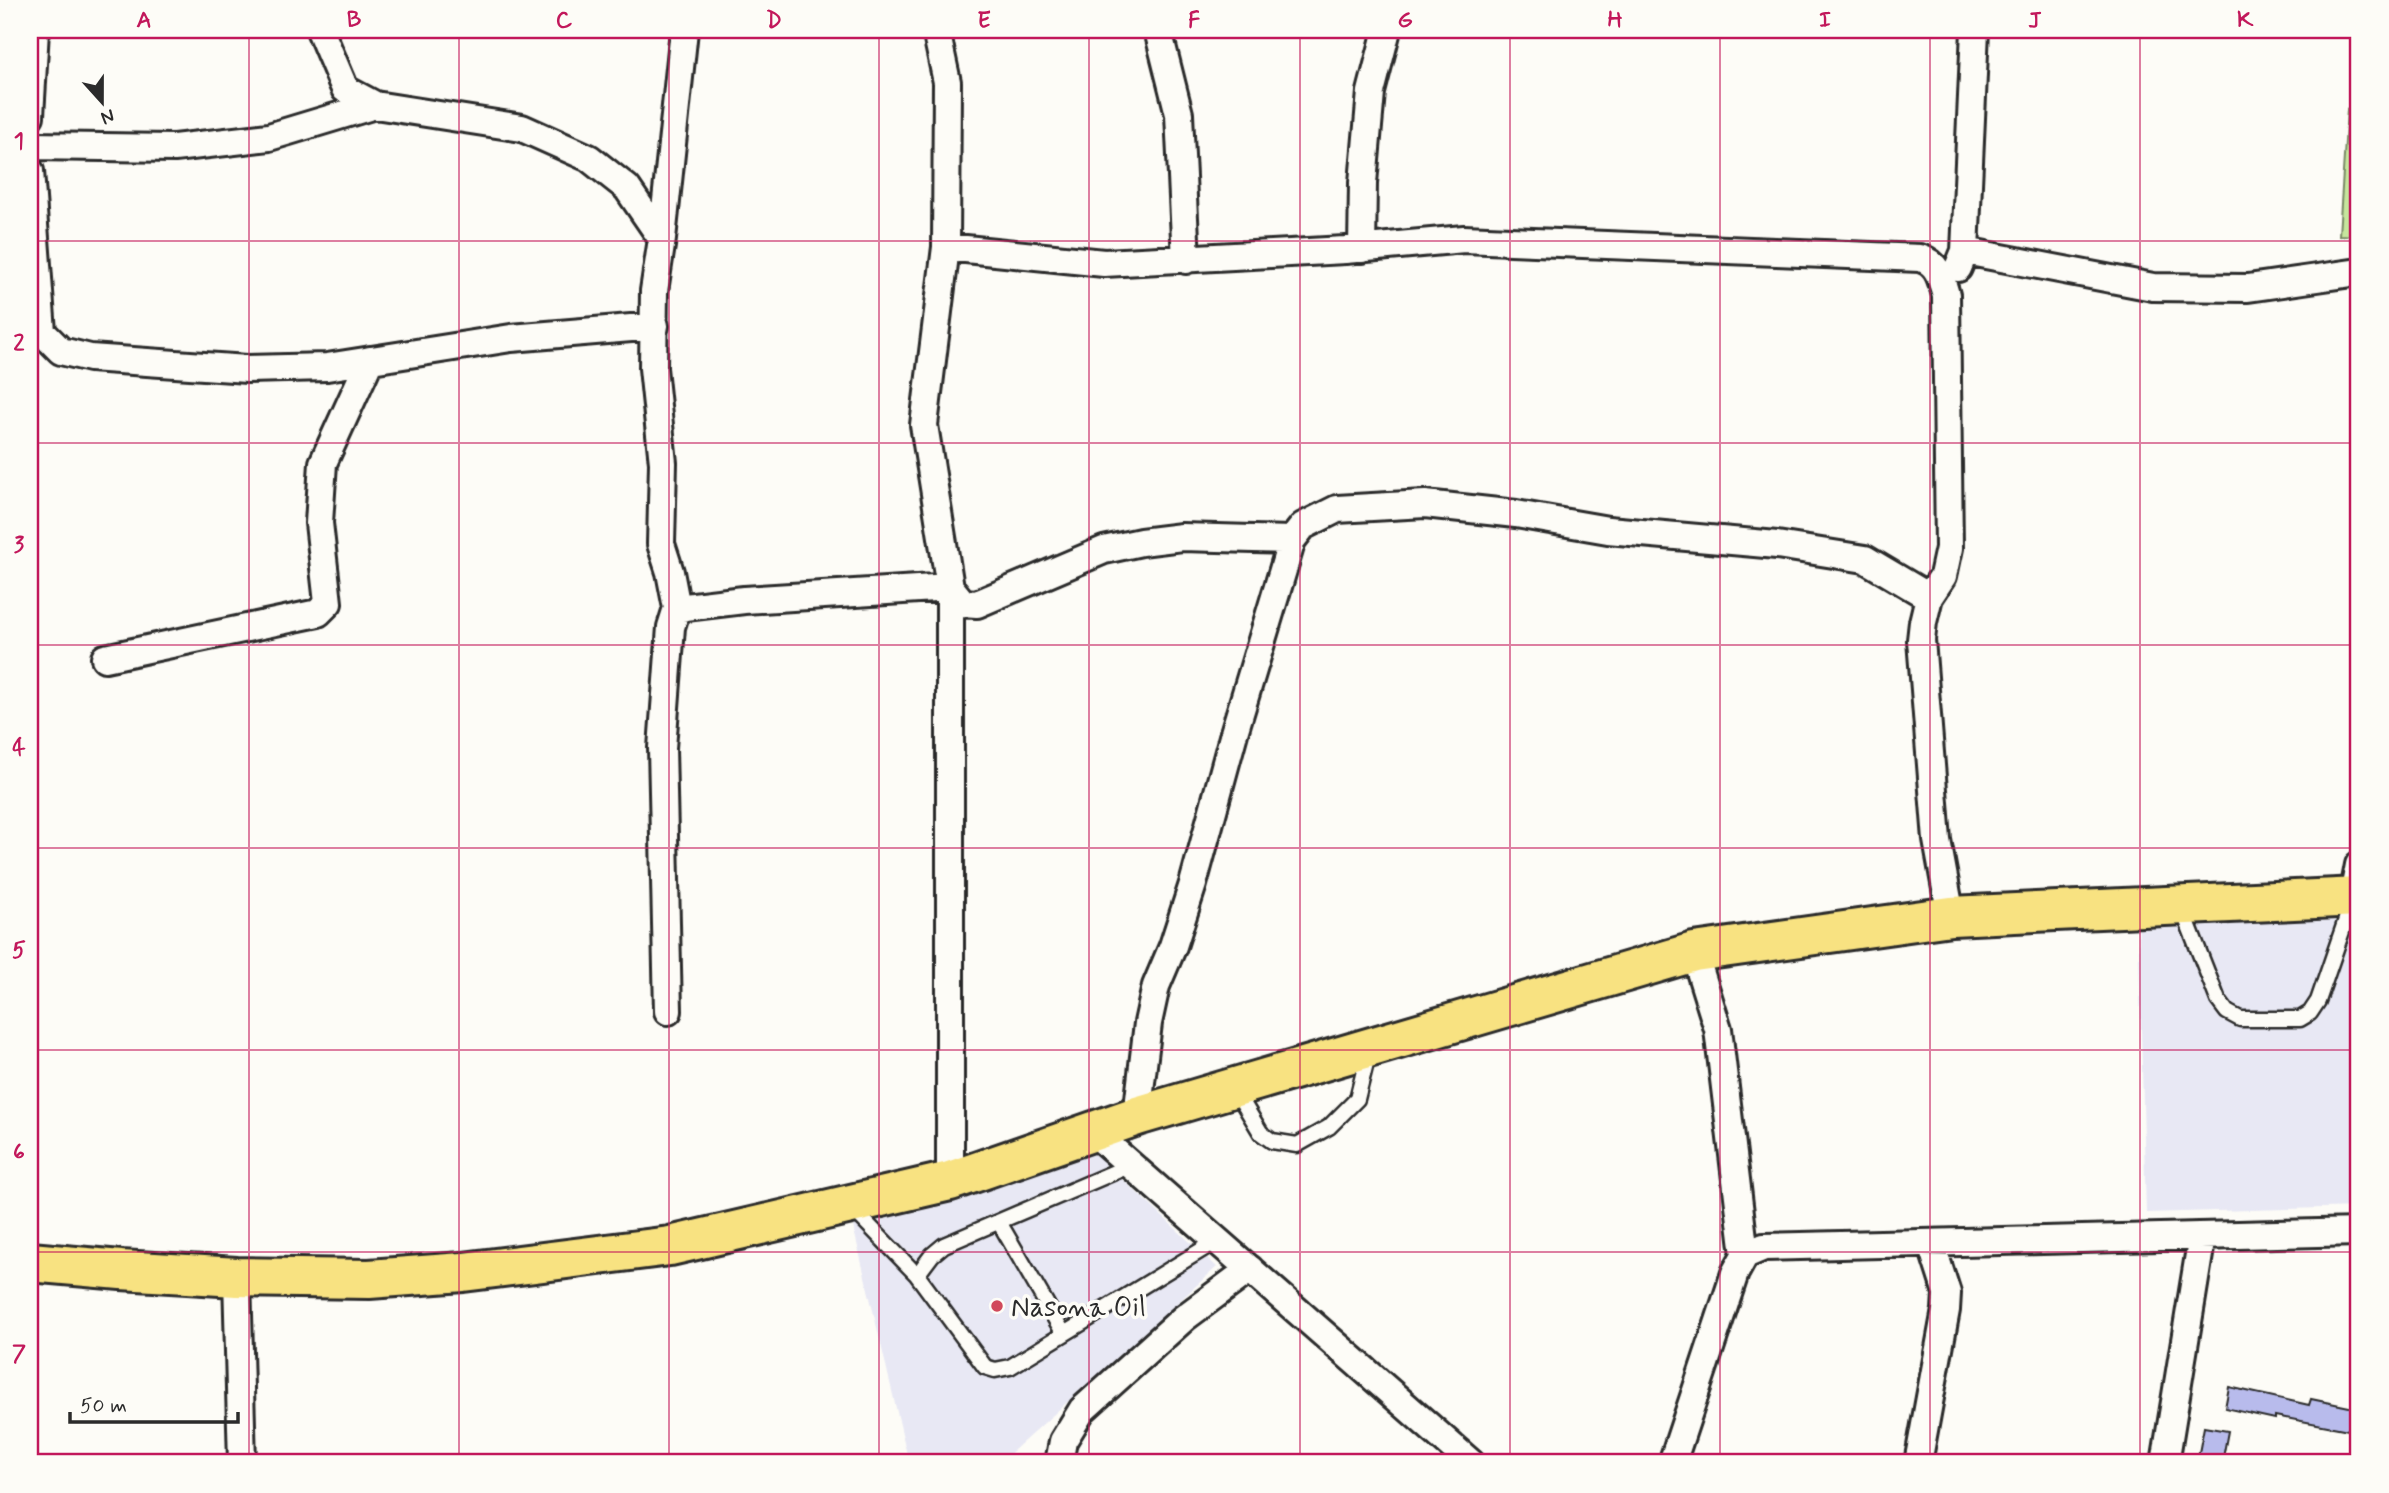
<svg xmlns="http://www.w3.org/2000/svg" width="2389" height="1493" font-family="Mynerve,sans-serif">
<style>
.built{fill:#e8e8f4}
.green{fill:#c6e59d;stroke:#788864;stroke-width:2}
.building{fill:#b8bbec;stroke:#2b2b2b;stroke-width:2}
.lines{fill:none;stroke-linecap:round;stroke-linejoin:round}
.lane-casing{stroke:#2b2b2b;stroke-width:19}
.street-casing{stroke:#2b2b2b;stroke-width:32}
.primary-casing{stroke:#2b2b2b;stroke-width:44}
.lane{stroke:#fdfcf7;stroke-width:14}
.street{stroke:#fdfcf7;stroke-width:26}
.primary{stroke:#f8e281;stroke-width:38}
.grid{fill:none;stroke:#c2185b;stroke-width:2;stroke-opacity:0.55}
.poi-dot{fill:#d1495b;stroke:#fdfcf7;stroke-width:2.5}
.labels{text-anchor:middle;stroke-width:7;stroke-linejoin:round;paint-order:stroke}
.poi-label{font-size:28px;fill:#2b2b2b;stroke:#fdfcf7;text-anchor:start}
.neatline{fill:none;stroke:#c2185b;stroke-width:2.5}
.grid-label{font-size:23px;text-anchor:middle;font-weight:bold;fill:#c2185b}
</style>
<rect width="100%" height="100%" fill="#fdfcf7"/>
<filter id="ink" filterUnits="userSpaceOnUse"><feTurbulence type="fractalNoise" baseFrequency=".0143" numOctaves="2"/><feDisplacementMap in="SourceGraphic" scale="14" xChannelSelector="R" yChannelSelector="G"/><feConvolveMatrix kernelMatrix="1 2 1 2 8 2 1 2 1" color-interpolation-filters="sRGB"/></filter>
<g filter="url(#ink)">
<path class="built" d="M2359,917V1207L2146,1213L2138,918Z
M1092,1151L1217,1267L1003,1460L909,1463L853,1226Z"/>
<path class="green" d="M2347,109L2359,117V236L2339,235Z"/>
<path class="building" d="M2229,1387L2309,1405L2311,1399L2359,1409V1432L2275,1416V1419L2225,1408Z
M2204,1427L2228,1431L2222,1463H2197Z"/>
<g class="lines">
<defs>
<path id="lane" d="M2182,908L2218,1000L2227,1012L2240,1019H2300L2310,1013L2318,1001L2352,902
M1234,1088L1261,1133L1272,1141L1297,1145L1329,1127L1357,1099L1369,1051
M852,1208L917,1275L932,1255L944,1245L1131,1165
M999,1222L1064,1334
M917,1275L985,1367L995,1370L1010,1367L1218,1240"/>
<path id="street" d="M320,30L345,89L375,105L522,128L589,158L627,188L662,239L654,291L653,368L663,463L661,544L670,572L677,608L744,600L950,587L963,603L977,604L1104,550L1141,542L1182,537L1292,540
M936,30L947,82L946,247L924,425L950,587V1181
M1158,30L1179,114L1186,260
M30,116L35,30
M30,146L174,148L269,137L375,105
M30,171L42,332L61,351L90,358L247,369L327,367L511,338L655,326
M662,239L684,30
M946,247L1104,263L1345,250L1464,239L1920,258C1938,263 1941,278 1946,295L1949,548L1943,576L1929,597L1923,622L1921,640L1937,840L1951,916
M1362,249L1363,183L1371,92L1387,30
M1965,251L2153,287L2248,288L2359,272
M1958,268L1965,251L1975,30
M105,658L318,613L328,603L319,523L323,463L370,360
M2353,897L2359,865
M1694,952L1718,1029L1745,1255
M668,1011L662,748L671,627L677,608
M1137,1116L1148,1023L1156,986L1173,946L1193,884L1234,733L1292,540L1303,526L1337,509L1425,504L1516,514L1608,530L1777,545L1865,559L1929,597
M1092,1131L1471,1463
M237,1277L242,1463
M1059,1463L1063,1441L1082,1410L1184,1318L1250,1269
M1672,1463L1735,1273L1745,1255L1764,1247L2359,1232
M1918,1463L1946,1310L1947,1293L1931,1243
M2165,1463L2202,1236"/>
<path id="primary" d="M30,1262L121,1270L237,1277L369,1279L463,1272L670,1246L950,1181L1137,1116L1694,952L1951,916L2359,897"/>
</defs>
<use href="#lane" class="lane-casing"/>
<use href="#street" class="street-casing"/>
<use href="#primary" class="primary-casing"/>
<use href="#lane" class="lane"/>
<use href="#street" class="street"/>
<use href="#primary" class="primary"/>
</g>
</g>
<path class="grid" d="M249,30V1463M459,30V1463M669,30V1463M879,30V1463M1089,30V1463M1300,30V1463M1510,30V1463M1720,30V1463M1930,30V1463M2140,30V1463M30,241H2359M30,443H2359M30,645H2359M30,848H2359M30,1050H2359M30,1252H2359"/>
<circle class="poi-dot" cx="997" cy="1306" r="7"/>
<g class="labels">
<g class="poi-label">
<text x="1011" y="1316">Nasona Oil</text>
</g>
</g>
<rect width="2389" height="1493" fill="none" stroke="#fdfcf7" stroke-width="77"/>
<g transform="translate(102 102) rotate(159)" stroke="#fdfcf7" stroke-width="5" paint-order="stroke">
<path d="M0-5L12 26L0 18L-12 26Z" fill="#2b2b2b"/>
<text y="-10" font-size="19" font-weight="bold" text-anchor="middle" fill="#2b2b2b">N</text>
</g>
<path d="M70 1412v10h168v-10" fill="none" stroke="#2b2b2b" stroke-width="3.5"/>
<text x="80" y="1412" font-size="21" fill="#2b2b2b" stroke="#fdfcf7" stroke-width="5" paint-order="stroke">50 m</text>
<rect x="38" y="38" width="2312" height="1416" class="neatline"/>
<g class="grid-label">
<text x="144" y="27">A</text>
<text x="354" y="27">B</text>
<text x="564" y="27">C</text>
<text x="774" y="27">D</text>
<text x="984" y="27">E</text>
<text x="1194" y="27">F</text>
<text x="1405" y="27">G</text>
<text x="1615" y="27">H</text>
<text x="1825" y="27">I</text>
<text x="2035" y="27">J</text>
<text x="2245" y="27">K</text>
<text x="19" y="148">1</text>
<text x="19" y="350">2</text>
<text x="19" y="552">3</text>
<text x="19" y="754">4</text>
<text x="19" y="957">5</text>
<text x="19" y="1159">6</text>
<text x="19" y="1361">7</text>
</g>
</svg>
